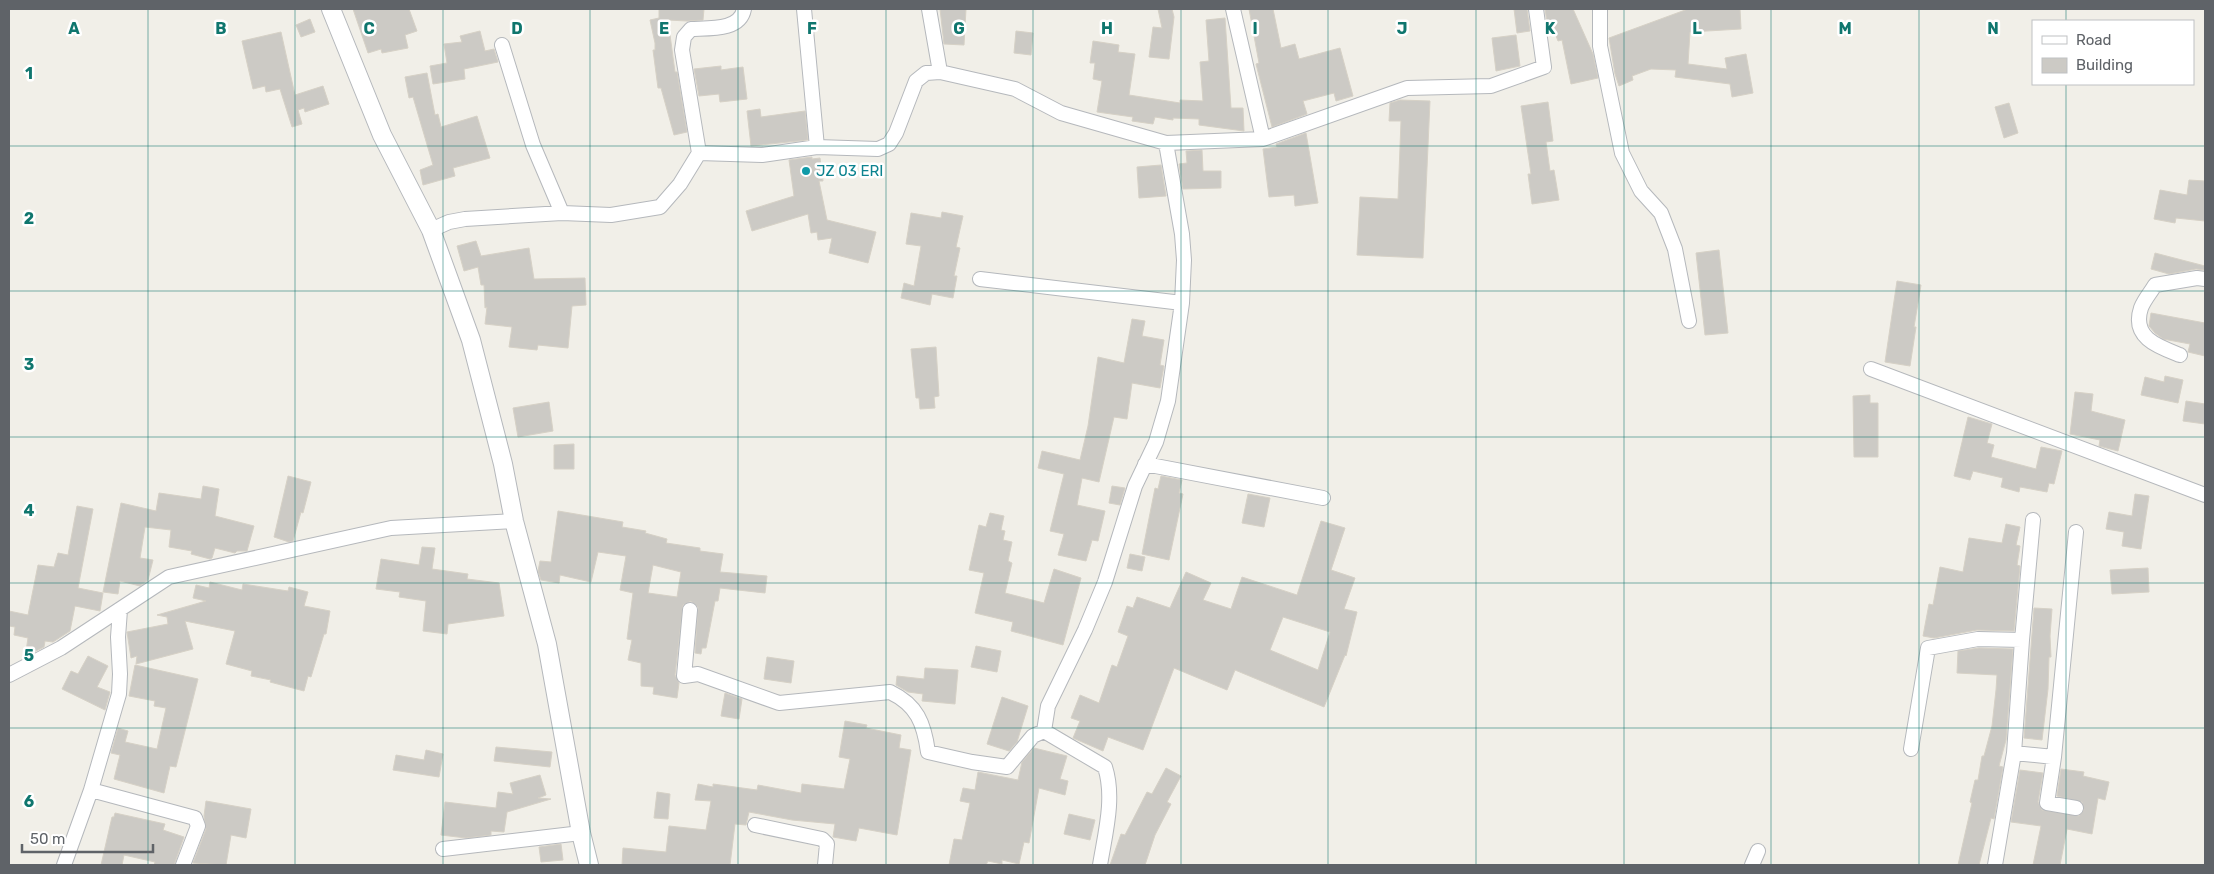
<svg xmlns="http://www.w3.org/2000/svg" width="2214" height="874" font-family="Rubik,sans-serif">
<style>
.building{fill:#cccac5;stroke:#d6d1c6;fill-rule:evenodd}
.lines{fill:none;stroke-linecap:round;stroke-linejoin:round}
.minor-casing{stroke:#b5b8bc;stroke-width:16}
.tertiary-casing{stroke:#b5b8bc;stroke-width:20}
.minor{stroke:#fff;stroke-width:14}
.tertiary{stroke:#fff;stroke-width:18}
.grid{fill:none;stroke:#0f766e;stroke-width:1;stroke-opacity:0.55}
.culture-dot{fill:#0f9aa8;stroke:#fff;stroke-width:2}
.labels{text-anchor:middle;stroke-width:5;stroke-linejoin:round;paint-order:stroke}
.culture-label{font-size:15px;fill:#0d838f;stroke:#fff;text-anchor:start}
.grid-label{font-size:16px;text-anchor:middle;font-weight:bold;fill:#0f766e;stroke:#fff;stroke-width:5;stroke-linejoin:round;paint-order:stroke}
</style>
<rect width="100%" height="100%" fill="#f1efe8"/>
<path class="building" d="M353,9H409L417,31L405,35L408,48L382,53L381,49L368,53Z
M659,9H704L703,20L687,21L668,20L675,72H677L687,132L674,135L661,88H658L653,50H655V43L650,20L659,18Z
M940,9H966L964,45L944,44Z
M1158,9H1172L1174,17L1169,59L1149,57L1153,27L1162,28Z
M1249,9H1273L1281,48L1295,44L1299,59L1340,48L1353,96L1336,101L1334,93L1303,101L1307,114L1272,127L1256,64L1259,63Z
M1514,9H1527L1530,31L1517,33Z
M1545,9H1573L1593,54L1598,78L1571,84L1562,40L1558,41L1553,28L1548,29Z
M1688,9H1740L1741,29L1690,32L1688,64L1727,69L1725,58L1746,54L1753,93L1732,97L1730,84L1675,77L1676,70L1651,69L1632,76L1633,80L1619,86L1615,74L1609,38Z
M1225,18L1231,108H1243L1244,131L1199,125V119L1173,118V120L1155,117L1153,124L1132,121L1133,117L1097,112L1102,81L1093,79L1095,63H1090L1093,41L1119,45L1118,52L1135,54L1129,95L1180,103V100L1203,101L1200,62L1209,61L1206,20Z
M310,19L315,32L301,37L296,25Z
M480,31L485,51L494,49L498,62L464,69L465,79L433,84L430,66L447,63L444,44L462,42L460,36Z
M1016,31L1033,33L1031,55L1014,53Z
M281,32L295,95L323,86L329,104L305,112L304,108L298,110L302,124L292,127L280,89L266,92L265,86L253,89L242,41Z
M1516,35L1520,66L1496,71L1492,38Z
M721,66V70L743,67L747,99L720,102L719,94L699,96L694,69Z
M427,73L435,115L438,114L441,127L477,116L490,158L453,168L455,176L423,185L420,170L433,165L413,97L409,98L405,77Z
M1400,100L1430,101L1423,258L1357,255L1360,197L1398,199L1401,121H1389L1390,103Z
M1548,102L1553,141L1546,142L1550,171L1554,170L1559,200L1532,204L1528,174H1531L1521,106Z
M2009,103L2018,133L2004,138L1995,107Z
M760,109L761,117L805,111L808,140L751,146L747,111Z
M1306,133L1318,203L1295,206L1294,195L1269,197L1263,149L1277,147L1276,144Z
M1202,150L1203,171H1221V188L1183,189L1179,164L1187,163L1186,151Z
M812,157V159L820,158L823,181H819L827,220L876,232L868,263L829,253L832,238L818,240L817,232L811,233L808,214L752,231L746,211L794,196L789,160Z
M1161,165L1166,196L1139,198L1137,167Z
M2189,180L2205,181V221L2176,218L2175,223L2154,219L2160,190L2187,195Z
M942,212L963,216L956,247L960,248L954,276H957L953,298L932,294L930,305L901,298L904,283L914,286L921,246L906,244L911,213L941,218Z
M476,241L481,256L529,248L534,279L585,278L586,305L572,306L568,348L538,345L537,350L509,347L512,327L485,324L487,307L485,308L484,285H481L478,267L464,271L457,246Z
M1719,250L1728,333L1705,335L1696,253Z
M2155,253L2205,266V270L2196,269L2169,274L2151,269Z
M1897,281L1921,285L1914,327H1916L1910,366L1885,362Z
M2151,313L2205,323V356L2188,352L2190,344L2163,339L2155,333L2149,326Z
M1132,319L1145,321L1142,336L1164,340L1160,365L1164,366L1160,388L1132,383L1127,419L1114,417L1099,482L1082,478L1077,505L1105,511L1098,541L1092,540L1086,561L1058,555L1064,534L1050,531L1064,474L1038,468L1042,451L1080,460L1088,426L1098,357L1124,363Z
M936,347L939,396L934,397L935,408L920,409L919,398H916L911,349Z
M2165,376L2183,380L2178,403L2141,395L2145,377L2164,382Z
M2075,392L2093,394L2091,411L2125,420L2118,451L2099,446L2100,440L2070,434Z
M1870,395V403H1878V457H1854L1853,396Z
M2186,401L2205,404V424L2183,421Z
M549,402L553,431L518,437L513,408Z
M1968,417L1992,424L1987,443L1994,445L1991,457L2036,469L2041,447L2062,451L2054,484L2049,483L2047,492L2020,487L2019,492L2001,487L2003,478L1973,471L1970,480L1954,476Z
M574,444V469H554V445Z
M288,476L311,482L303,513L301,512L293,541L289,542L274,537Z
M1161,476L1182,480L1179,493L1183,494L1169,560L1142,554L1155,488L1158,489Z
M203,486L219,489L215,516L254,526L247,551H237L235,553L215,548L212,558L210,559L191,554L192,551L169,547L171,530L145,527L140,558L153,560L148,580L140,586L120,581L118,594L103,592L121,503L156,511L159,493L201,499Z
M1112,486L1125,488L1120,505L1109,503Z
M1248,494L1270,498L1264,527L1242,523Z
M2135,494L2149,496L2141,549L2122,546L2124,532L2106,529L2109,512L2132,516Z
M77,506L93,509L78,588L103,593L100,611L75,606L70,631L53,642L45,641L44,647L34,652L26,651L28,638L14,635L15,627L9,626V611L28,615L38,565L54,567L58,553L68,555Z
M558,511L623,522L622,527L646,531L645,533L667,539L666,543L700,548V551L723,554L720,572L767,576L765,593L720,588L718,601H715L706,648H702L701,654L695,653L698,607L691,601L683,605L675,675L679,683L677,698L653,694L654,687L641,686V663L628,660L632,640L627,639L633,593L620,590L626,556L598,552L591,582L560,575L559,583L541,580L538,571L540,561L551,562ZM653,565L681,572L677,597L648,593Z
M990,513L1004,516L1001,530L1005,531L1003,540L1012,542L1008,561L1012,563L1005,593L1044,603L1054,569L1081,578L1063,645L1011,631L1013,622L975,613L984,573L969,570L979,525L986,527Z
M1321,521L1345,528L1331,570L1355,578L1344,609L1357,612L1346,656L1345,655L1324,707L1235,670L1227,690L1174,668L1143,750L1108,737L1103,751L1073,738L1080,721L1071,718L1080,695L1099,703L1112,665L1117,667L1128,636L1118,632L1127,606L1133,608L1137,597L1170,608L1186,572L1211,583L1203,600L1231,609L1242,577L1297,595ZM1283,617L1330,632L1318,670L1270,650Z
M2006,524L2020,527L2016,545L2020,546L2017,565L2020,566L2014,631L1977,630L1934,638L1923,636L1929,604L1933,605L1940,567L1963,572L1969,538L2002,543Z
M422,547L435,548L432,569L468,574L467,579L499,583L504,616L448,624L447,634L423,631L426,601L399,597L400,592L376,589L381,559L419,565Z
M1130,554L1145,557L1142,571L1127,568Z
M2148,568L2149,592L2112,594L2110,570Z
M210,582L242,590L243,584L288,591L289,587L308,592L304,606L330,611L326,634H324L311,677L308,676L304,691L270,682L271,680L251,676L252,671L226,664L235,631L185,621L193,649L136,664L137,656L131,658L127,632L168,624L167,617L157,615L206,601L193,598L196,585L209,588Z
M2034,608L2052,609L2050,636L2051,657H2049L2048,689L2042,740L2024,738Z
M976,646L1001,651L997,672L971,667Z
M1979,648L2013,649L2006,740L1999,766L2003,767L1994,819L1991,818L1979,865H1958L1972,803L1970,802L1975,780H1978L1982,756H1984L1992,726L1996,690L1997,675L1957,673L1958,651Z
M88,656L108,666L97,687L110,692L105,710L62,689L71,671L78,674Z
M767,657L794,661L791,683L764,679Z
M135,665L198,679L176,767L170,766L164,793L114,779L120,755L111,753L118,728L128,731L125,742L157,749L166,708L154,706L155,701L129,696Z
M925,668L958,670L955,704L922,701L923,694L908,692L896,685L897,676L924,679Z
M725,693L742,699L739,719L721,716Z
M1002,697L1028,706L1017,742L1009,751L987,744Z
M845,721L867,725L866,728L901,735L899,748L911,750L897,835L859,828L856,841L833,837L835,824L792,820L749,812L746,825L735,824L730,865H622L623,848L666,852L669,826L706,830L711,801L695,800L698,784L713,787V784L757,790L758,785L801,793L802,784L844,789L850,759L839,757Z
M496,747L552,752L550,767L494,761Z
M1034,748L1067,756L1060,779L1068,781L1065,795L1039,788L1029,843L1024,842L1019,864L1002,860V864L988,861L986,865H949L954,839L962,840L970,803L960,801L963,788L975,790L978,772L1018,780L1022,762Z
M426,750L443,754L439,777L393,770L396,755L424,760Z
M1166,768L1181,776L1167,802L1171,804L1155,835L1145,865H1110L1121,834L1125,835L1147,792L1152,794Z
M2061,769L2084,772L2083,776L2109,782L2105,800L2098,798L2092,834L2067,829L2060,865H2033L2041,826L2011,822L2020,770L2043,773L2038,802L2042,810L2079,816L2084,810L2082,802L2057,796Z
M540,775L546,795L538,798L551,799L507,812L504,832L491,831V835L466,838L441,835L445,802L496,808L498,792L513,794L510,783Z
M657,792L670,794L668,819L654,818Z
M206,801L251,809L246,838L231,835L226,865L193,863L206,829L204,816Z
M115,813L165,824L163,830L184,837L174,865H154L155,862L124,855L122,865H101L112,817H114Z
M1069,814L1095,820L1090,840L1064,834Z
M561,844L563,860L541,862L539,847Z"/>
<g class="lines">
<defs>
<path id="minor" d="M804,9L817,147
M929,9L940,72
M1233,9L1263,139
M1600,9V46L1622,153L1641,191L1661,213L1675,249L1689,321
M502,45L533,145L562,213
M699,153L682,50L684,37L691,29C709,28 740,31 744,9
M431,230L449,222L465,219L562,213L611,215L660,207L680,184L699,153L762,155L817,147L878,149L889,144L896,133L916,81L926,73L940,72L1015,89L1061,113L1166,143L1263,139L1407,88L1491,86L1544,67L1536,9
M980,279L1182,303
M2180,355C2159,347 2131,338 2141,308C2144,300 2151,292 2155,285L2197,278L2205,279
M1871,369L2205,495
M1145,464L1323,498
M120,610L118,637L120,674L119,694L91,790L195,818L198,826L183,865
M690,610L684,676L698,674L779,703L890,692C917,705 924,723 928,752L972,762L1007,767L1033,736L1044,731
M9,675L61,648L169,577L391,528L514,521
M1911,749L1928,648L1978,639L2022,640
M2014,753L2054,757L2076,532
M2054,757L2047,803L2076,808
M755,825L822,839L827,844L825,865
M443,849L581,833
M64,865L91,790
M1100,865C1105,834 1115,798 1105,767L1044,731L1048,706L1085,630L1105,582L1135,486L1156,442L1168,401L1182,303L1184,260L1182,234L1166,143
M1752,865L1758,851
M1995,865L2014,753L2022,640L2033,520"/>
<path id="tertiary" d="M331,9L382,135L431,230L471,340L503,464L514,521L547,644L581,833L589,865"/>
</defs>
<use href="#minor" class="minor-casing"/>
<use href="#tertiary" class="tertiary-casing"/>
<use href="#minor" class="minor"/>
<use href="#tertiary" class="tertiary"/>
</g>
<path class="grid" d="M148,9V865M295,9V865M443,9V865M590,9V865M738,9V865M886,9V865M1033,9V865M1181,9V865M1328,9V865M1476,9V865M1624,9V865M1771,9V865M1919,9V865M2066,9V21M2066,84V865M9,146H2205M9,291H2205M9,437H2205M9,583H2205M9,728H2205"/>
<circle class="culture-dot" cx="806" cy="171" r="5"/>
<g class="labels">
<g class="culture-label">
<text x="816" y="176">JZ 03 ERI</text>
</g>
</g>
<g class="grid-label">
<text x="74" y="34">A</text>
<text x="221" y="34">B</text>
<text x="369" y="34">C</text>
<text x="517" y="34">D</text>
<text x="664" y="34">E</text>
<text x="812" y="34">F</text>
<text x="959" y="34">G</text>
<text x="1107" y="34">H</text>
<text x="1255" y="34">I</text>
<text x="1402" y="34">J</text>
<text x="1550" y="34">K</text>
<text x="1697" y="34">L</text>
<text x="1845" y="34">M</text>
<text x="1993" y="34">N</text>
<text x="29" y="79">1</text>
<text x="29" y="224">2</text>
<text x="29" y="370">3</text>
<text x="29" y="516">4</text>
<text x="29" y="661">5</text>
<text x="29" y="807">6</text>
</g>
<rect width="2214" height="874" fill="none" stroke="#5f6368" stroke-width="20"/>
<rect x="2032" y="20" width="162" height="65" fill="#ffffff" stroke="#bfc1c3"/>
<rect x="2042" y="36" width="25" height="8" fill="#ffffff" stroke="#bfc1c3"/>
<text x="2076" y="45" font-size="15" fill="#5f6368">Road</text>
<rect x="2042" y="58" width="25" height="15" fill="#cccac5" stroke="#bfc1c3"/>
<text x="2076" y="70" font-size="15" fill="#5f6368">Building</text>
<path d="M22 844v8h131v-8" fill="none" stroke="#5f6368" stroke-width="2.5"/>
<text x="30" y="844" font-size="15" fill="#5f6368" stroke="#ffffff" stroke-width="4" paint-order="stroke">50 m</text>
</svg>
